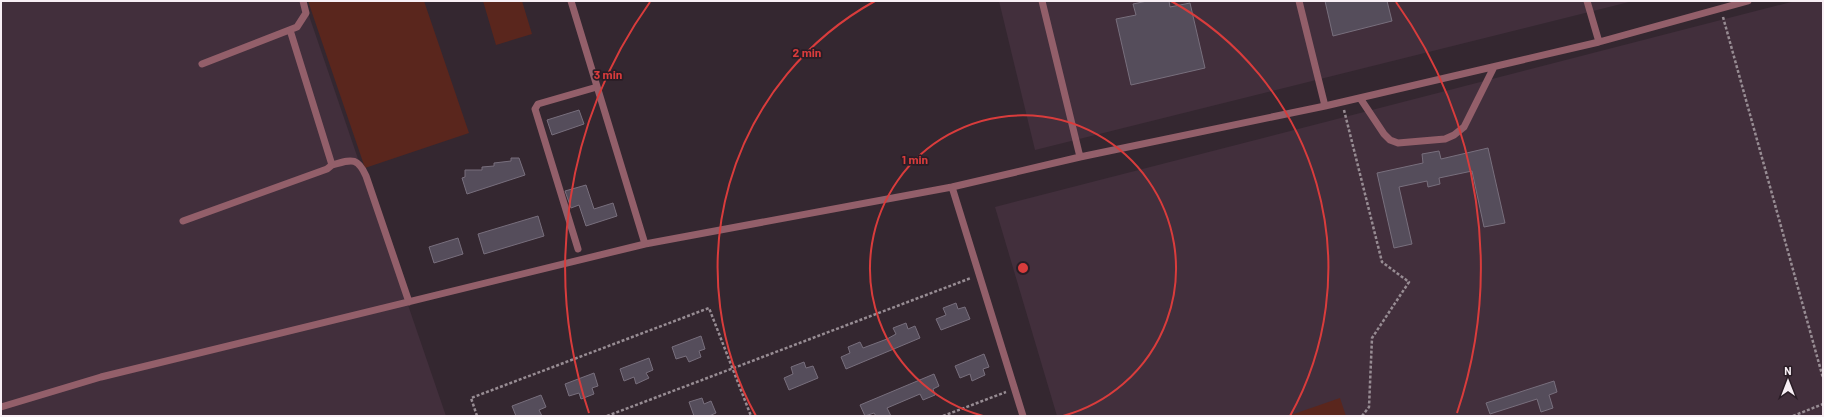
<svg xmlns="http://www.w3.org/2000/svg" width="1824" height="417" font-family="Barlow,sans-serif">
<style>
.built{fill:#422f3c}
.green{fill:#5a261d}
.building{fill:#554d5b;stroke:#786f7d}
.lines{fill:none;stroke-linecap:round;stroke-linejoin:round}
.path{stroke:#978c93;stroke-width:2.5;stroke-dasharray:3 2;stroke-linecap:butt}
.lane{stroke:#935f6a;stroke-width:7}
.ring{fill:none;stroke:#d93c3c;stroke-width:2}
.centre{fill:#d93c3c;stroke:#2a1d26;stroke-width:2}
.ring-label{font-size:12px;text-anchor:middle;font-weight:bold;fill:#d93c3c;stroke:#2a1d26;stroke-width:3.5;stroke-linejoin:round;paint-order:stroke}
</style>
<rect width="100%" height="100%" fill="#342730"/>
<path class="built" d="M1,1H304L446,416H1Z
M999,1H1633L1035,150Z
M1795,1H1823V416H1057L995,207Z"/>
<path class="green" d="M308,1H424L469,133L365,168Z
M483,1H522L532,34L496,45Z
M1340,398L1346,416H1288Z"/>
<path class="building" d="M1147,1H1169L1170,7L1190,3L1205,68L1131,85L1116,19L1136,15L1133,4Z
M1325,1H1387L1392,21L1333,36Z
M579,110L584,124L552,135L547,120Z
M1488,148L1505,223L1484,227L1472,171L1439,178L1440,184L1428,187L1427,181L1399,187L1412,244L1394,248L1377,173L1423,163L1422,154L1439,151L1441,159Z
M511,158H519L525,175L467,194L462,178L465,177V170H482V167L494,166V163L511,161Z
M586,185L594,209L613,203L617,216L586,226L579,205L571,208L565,191Z
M538,216L544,236L484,254L478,234Z
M458,238L463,254L434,263L429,247Z
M956,303L958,309L965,307L970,319L941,330L936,319L946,315L943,308Z
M906,323L908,329L915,326L920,338L846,369L841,357L850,353L848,347L860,342L863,348L887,339L896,334L893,328Z
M701,336L705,349L699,351L701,357L689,362L686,356L676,359L672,347Z
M984,354L989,367L983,369L985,375L972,381L970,374L960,378L955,366Z
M649,358L653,370L646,373L649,378L636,384L634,377L624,381L620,369Z
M804,362L806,368L813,366L818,378L789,390L784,378L793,374L791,367Z
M594,373L598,386L592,388L594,394L581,399L579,393L569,396L565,384Z
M934,374L939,386L933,389L935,395L923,400L920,394L894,405L887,408L891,416H876L874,413L865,416L860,405Z
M1554,381L1557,392L1549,395L1553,408L1541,412L1537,399L1490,414L1486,403Z
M541,395L546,407L539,410L542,416H516L512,406Z
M702,398L704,404L711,401L716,413L709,416H694L689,402Z"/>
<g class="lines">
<path class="path" d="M1723,17L1823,378
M1344,110L1382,262L1409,282L1372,338L1369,407L1362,416
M477,416L471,398L709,308L751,416
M607,416L971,278
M943,416L1006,392
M1793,416L1823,404"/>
<path class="lane" d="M571,1L645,244
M1042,1L1080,157
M1299,1L1325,106
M1587,1L1599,42
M202,64L297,27L306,13L303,1
M1360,98L1384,134L1390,140L1398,143L1445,139L1454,135L1464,127L1494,67
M332,165C351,160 357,156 366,176L409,302
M952,187L1023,416
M183,221L327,169L332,165L290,30
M578,249L535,109L538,104L597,87
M1,407L101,377L645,244L952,187L1080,157L1325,106L1599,42L1748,1"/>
</g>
<g class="ring">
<path d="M983 416A153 153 0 1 1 1063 416"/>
<path d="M756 416A305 305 0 0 1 875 1M1171 1A305 305 0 0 1 1290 416"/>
<path d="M589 413A458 458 0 0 1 650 2M1396 2A458 458 0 0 1 1457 413"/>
</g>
<circle cx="1023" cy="268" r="6" class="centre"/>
<g class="ring-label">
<text x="807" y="57">2 min</text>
<text x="608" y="79">3 min</text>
<text x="915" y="164">1 min</text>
</g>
<rect width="1824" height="417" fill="none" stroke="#f8eff5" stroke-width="4"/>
<g transform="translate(1788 381)" stroke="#2a1d26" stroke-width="3" paint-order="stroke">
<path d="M0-3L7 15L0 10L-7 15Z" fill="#f8eff5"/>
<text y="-6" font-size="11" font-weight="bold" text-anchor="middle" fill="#f8eff5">N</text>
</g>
</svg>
